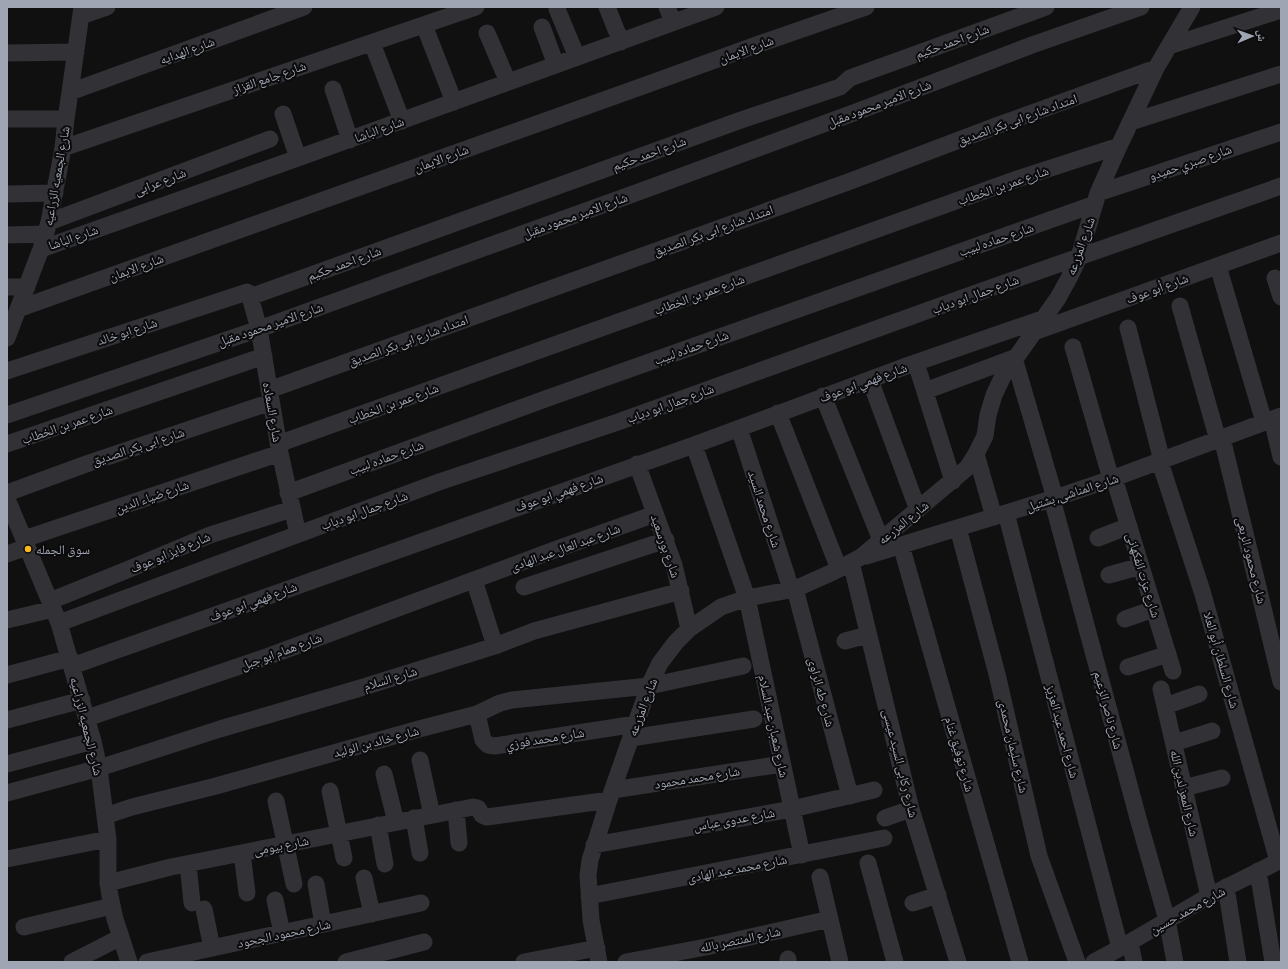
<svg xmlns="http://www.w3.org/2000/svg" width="1288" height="969" font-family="'Sofia Sans Condensed','Noto Naskh Arabic',sans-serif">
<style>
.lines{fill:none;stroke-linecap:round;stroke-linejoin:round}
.minor{stroke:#313136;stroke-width:17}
.poi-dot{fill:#fab71f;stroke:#0b0b0c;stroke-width:1.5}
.labels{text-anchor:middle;stroke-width:4;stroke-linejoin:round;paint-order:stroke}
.street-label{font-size:13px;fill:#a0a5b3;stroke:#0b0b0c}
.poi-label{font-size:13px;fill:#a0a5b3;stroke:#0b0b0c;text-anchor:start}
</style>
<rect width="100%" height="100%" fill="#101011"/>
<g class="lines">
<path class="minor" d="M607,7L621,42
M667,7L673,22
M557,9L577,57
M81,16L107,7
M424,25L454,102
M542,27L556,65
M487,33L508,82
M372,43L402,121
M1169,46L1281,10
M7,53L76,52
M333,89L350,140
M70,92L304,7
M283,114L298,158
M7,119H66
M1131,122L1281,74
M63,148L476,7
M1098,193L1281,132
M7,194L55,193
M49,222L270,139
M7,235L45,234
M41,249L298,158L716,7
M1218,266L1264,422
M1275,278L1281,297
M7,287H27
M250,297L744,119L840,87L850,78L1046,7
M1180,306L1218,440
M18,309L643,86L759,44L866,7
M1128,328L1162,461
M1034,332L1281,243
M7,338L41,249L49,222L63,148L66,119L70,92L82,7
M1073,347L1111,479
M916,363L953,481
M7,371L247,292L249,293L259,329L280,453L298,534
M870,380L918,510
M269,390L848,182L996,126L1156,68
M925,391L1014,358L1055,498
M823,396L881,540
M778,413L839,569
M7,415L259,329L644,190L856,112L1032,45L1141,7
M1272,419L1281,457
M739,428L791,589
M1222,438L1281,682
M7,444L264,356
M278,444L1020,178L1119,146
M694,445L747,598L802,855
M976,454L994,517
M1160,462L1202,591L1278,861
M637,464L674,565L689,629
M1114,478L1173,671
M7,493L89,463L271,402
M288,493L548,398L1095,204
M7,499L59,623L93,741L99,768L105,816L108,839V883L110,896L115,919L129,962
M1052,499L1138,818L1167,920L1175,962
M1006,513L1120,948
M958,528L997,674L1039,856L1077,962
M1098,538L1129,526
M24,539L280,453
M901,545L945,700L1020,962
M7,554L27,547
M866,556L1055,498L1114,478L1281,416
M851,562L911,809L958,962
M1109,575L1141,566
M474,580L495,646
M524,587L666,540
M795,589L850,796
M50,601L122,572L210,535L292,509
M1125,619L1154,609
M7,620L53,609
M59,623L439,482L618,422L965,297L1281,186
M845,641L868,635
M72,666L694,445L909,365L1045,318
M1128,667L1168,654
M7,675L70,658
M1161,689L1209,896
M1165,706L1199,694
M477,714L483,740L488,745L495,746L636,724
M87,718L269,656L557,549L655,514
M7,720L82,700
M631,738L754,719
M1174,743L1212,731
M420,760L432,815
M7,764L93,741
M384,774L396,822
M1184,788L1222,778
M613,790L782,764
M330,791L344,858
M7,793L99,768L220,729L357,689L495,646L534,631L681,591
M276,801L294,884
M456,810L459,843
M105,816L132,807L216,786L419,729L477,714L500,703L512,700L649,686L743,666
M414,818L420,853
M885,818L911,809
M378,825L385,864
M594,845L792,809L874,790
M242,853L247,893
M7,859L108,839
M868,863L895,962
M188,864L192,903
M1258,871L1273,962
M820,877L840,962
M364,878L372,914
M108,883L171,867L473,807L478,808L482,815L487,817L609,800
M316,884L323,924
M1226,887L1238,962
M589,896L884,838
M275,900L282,933
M913,903L938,895
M204,909L212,948
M24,927L112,906
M1130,942L1134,962
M788,959V962
M72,962L121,937
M147,962L421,903
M346,962L424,942
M524,962L597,948
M599,962L591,920L588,875L590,860L609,800L649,686L660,663L676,642L689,629L721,607L747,598L795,589L833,572L861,557L967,468L976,454L985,436L988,415L994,395L1003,376L1058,298L1069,278L1079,257L1098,193L1119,146L1156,68L1192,7
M626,962L706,947L830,919
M1094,962L1120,948L1209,896L1281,860"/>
</g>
<circle class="poi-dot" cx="28" cy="549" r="4"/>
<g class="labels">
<g class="street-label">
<text transform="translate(952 41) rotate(-20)" y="5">شارع احمد حكيم</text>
<text transform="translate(746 49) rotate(-20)" y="5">شارع الايمان</text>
<text transform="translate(187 50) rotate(-20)" y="5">شارع الهدايه</text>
<text transform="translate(269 77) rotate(-19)" y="5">شارع جامع القزاز</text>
<text transform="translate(879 103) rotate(-21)" y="5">شارع الامير محمود مقبل</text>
<text transform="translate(1017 119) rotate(-20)" y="5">امتداد شارع ابى بكر الصديق</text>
<text transform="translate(379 129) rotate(-20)" y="5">شارع الباشا</text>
<text transform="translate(649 153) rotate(-20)" y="5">شارع احمد حكيم</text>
<text transform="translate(441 158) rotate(-20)" y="5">شارع الايمان</text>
<text transform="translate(1190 162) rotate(-19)" y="5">شارع صبري حميدو</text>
<text transform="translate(56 176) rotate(-80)" y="5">شارع الجمعيه الزراعيه</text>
<text transform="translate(160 181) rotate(-21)" y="5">شارع عرابى</text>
<text transform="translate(1003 185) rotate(-19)" y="5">شارع عمر بن الخطاب</text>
<text transform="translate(575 215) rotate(-20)" y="5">شارع الامير محمود مقبل</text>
<text transform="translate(713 230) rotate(-20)" y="5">امتداد شارع ابى بكر الصديق</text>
<text transform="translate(73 237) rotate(-19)" y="5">شارع الباشا</text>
<text transform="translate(996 239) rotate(-19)" y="5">شارع حماده لبيب</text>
<text transform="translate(1080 246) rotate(-70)" y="5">شارع المزرعه</text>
<text transform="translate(344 263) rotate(-20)" y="5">شارع احمد حكيم</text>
<text transform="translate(136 267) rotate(-20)" y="5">شارع الايمان</text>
<text transform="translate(1157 288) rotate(-20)" y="5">شارع أبو عوف</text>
<text transform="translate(699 294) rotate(-20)" y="5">شارع عمر بن الخطاب</text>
<text transform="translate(975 294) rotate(-20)" y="5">شارع جمال ابو دياب</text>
<text transform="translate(270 324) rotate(-19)" y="5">شارع الامير محمود مقبل</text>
<text transform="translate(127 331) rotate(-18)" y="5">شارع ابو خالد</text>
<text transform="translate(408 340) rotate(-20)" y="5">امتداد شارع ابى بكر الصديق</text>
<text transform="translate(691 347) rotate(-20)" y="5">شارع حماده لبيب</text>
<text transform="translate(863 382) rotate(-20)" y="5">شارع فهمي ابو عوف</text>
<text transform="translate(393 403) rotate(-20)" y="5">شارع عمر بن الخطاب</text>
<text transform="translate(670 403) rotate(-20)" y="5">شارع جمال ابو دياب</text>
<text transform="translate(273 412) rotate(80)" y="5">شارع السعاده</text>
<text transform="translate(67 424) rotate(-19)" y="5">شارع عمر بن الخطاب</text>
<text transform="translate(138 446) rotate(-18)" y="5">شارع ابى بكر الصديق</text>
<text transform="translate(386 457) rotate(-20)" y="5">شارع حماده لبيب</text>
<text transform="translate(559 492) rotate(-19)" y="5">شارع فهمي ابو عوف</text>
<text transform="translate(1072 492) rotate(-18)" y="5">شارع المناشى, بشتيل</text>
<text transform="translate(152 496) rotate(-19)" y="5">شارع ضياء الدين</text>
<text transform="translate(765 509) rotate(72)" y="5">شارع محمد السيد</text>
<text transform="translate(364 510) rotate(-20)" y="5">شارع جمال ابو دياب</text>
<text transform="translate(903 522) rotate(-39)" y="5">شارع المزرعه</text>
<text transform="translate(666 546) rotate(71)" y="5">شارع بورسعيد</text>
<text transform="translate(565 547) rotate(-20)" y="5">شارع عبد العال عبد الهادى</text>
<text transform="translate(170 552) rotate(-23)" y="5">شارع فايز ابو عوف</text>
<text transform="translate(1252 560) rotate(76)" y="5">شارع محمود الربعى</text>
<text transform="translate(1144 575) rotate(73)" y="5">شارع عزت الفكهانى</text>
<text transform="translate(253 601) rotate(-20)" y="5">شارع فهمي ابو عوف</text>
<text transform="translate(281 651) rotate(-20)" y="5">شارع همام ابو جبل</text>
<text transform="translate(1222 660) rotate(74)" y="5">شارع السلطان أبو العلا</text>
<text transform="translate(390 678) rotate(-17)" y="5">شارع السلام</text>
<text transform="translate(822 692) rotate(75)" y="5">شارع طه الراوى</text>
<text transform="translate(642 707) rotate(-69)" y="5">شارع المزرعه</text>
<text transform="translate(1109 710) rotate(75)" y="5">شارع ناصر الزعيم</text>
<text transform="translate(87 726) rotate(76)" y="5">شارع الجمعيه الزراعيه</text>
<text transform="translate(774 726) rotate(78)" y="5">شارع شعبان عبد السلام</text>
<text transform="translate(1063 731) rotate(75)" y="5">شارع احمد عبد العزيز</text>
<text transform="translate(545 738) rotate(-9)" y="5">شارع محمد فوزي</text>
<text transform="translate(376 741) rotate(-15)" y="5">شارع خالد بن الوليد</text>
<text transform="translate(1014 746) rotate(77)" y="5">شارع سليمان محمدى</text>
<text transform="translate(960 754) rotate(74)" y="5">شارع توفيق غنام</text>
<text transform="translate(901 763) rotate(76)" y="5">شارع ركابى السيد عيسى</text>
<text transform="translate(697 777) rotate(-9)" y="5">شارع محمد محمود</text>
<text transform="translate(1185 793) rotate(77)" y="5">شارع المعز لدين الله</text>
<text transform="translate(734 819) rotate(-10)" y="5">شارع عدوى عباس</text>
<text transform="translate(281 845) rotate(-11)" y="5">شارع بيومى</text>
<text transform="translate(737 868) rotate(-11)" y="5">شارع محمد عبد الهادى</text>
<text transform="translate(1187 910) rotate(-29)" y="5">شارع محمد حسين</text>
<text transform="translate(284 933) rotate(-12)" y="5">شارع محمود الجحود</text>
<text transform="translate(740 939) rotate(-12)" y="5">شارع المنتصر بالله</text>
</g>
<g class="poi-label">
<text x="36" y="554">سوق الجمله</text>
</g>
</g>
<rect width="1288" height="969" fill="none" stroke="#a0a5b3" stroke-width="16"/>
<g transform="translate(1252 36) rotate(88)" stroke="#0b0b0c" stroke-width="3" paint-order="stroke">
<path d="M0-3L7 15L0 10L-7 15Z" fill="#a0a5b3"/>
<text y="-6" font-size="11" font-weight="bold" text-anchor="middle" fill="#a0a5b3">ش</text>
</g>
</svg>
